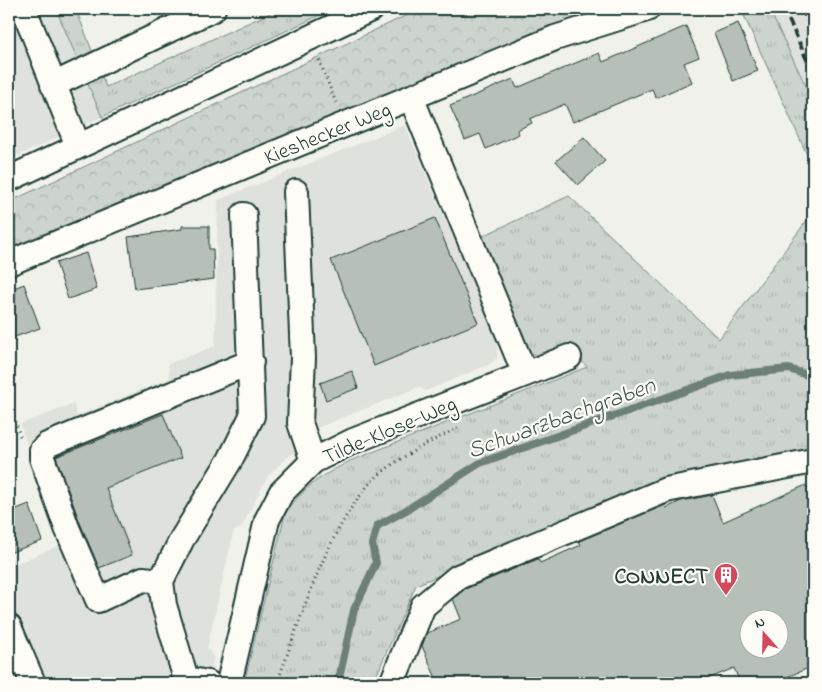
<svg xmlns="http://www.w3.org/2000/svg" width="822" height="692" font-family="'Indie Flower',sans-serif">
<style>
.built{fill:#dfe2dc}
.grass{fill:url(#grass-tufts);stroke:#768880}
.forest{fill:url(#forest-crowns);stroke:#768880}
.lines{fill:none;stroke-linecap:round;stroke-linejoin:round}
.stream{stroke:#6c8077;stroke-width:8}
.building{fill:#b6bfb8;stroke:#1f3d34;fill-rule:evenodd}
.minor-casing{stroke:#1f3d34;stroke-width:28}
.path{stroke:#1f3d34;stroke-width:3;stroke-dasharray:1 4;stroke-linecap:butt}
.minor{stroke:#fdfcf7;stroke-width:24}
.rail{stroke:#1f3d34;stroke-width:4;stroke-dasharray:8 4;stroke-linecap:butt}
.labels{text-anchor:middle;stroke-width:4.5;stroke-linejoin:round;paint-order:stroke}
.street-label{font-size:22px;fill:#1f3d34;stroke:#fdfcf7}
.poi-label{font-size:22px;font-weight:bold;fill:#1f3d34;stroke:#fdfcf7;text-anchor:end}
.water-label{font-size:24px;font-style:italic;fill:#455e56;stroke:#fdfcf7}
</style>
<defs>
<pattern id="grass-tufts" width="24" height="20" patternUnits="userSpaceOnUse" patternTransform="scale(1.25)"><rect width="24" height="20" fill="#cdd3cd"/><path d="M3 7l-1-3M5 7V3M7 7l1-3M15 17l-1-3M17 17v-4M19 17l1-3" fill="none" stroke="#b0b6b1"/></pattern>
<pattern id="forest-crowns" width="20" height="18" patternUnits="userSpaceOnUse" patternTransform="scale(1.25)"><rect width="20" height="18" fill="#cdd3cd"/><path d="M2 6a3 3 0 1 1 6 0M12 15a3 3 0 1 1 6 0" fill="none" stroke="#b0b6b1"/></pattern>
</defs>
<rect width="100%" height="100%" fill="#f0f1eb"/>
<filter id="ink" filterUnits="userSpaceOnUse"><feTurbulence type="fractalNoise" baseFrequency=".02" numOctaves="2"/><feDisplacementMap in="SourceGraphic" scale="10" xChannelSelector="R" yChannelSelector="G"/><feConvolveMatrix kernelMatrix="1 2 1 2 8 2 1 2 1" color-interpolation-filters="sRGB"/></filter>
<g filter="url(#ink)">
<path class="built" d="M9,9H56L102,117L9,160Z
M769,9H813V101L770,10Z
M405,125L497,340V358L490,364L426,391L419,387L317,428L314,439L286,458L268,476L241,528L234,531L207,648L214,658L206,683H9V551L15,564L63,544L20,424L74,404L77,416L170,378L168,364L215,346L218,200Z"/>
<path class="grass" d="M56,9H76L106,87L279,9H333L102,117Z
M741,9H769L813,101V168Z
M569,196L719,339L813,212V449L662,482L416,585L373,683H244L285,514C305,485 320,477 350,461L587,367L572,350C564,353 550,359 542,358C515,353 485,265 474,240Z"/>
<path class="forest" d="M420,9H638L9,256V202Z"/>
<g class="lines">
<path class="stream" d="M338,683L354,610L376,563L372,544L377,526L408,509L480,463L730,375L789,369L813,377"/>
</g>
<path class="building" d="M738,23L758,71L733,81L714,33Z
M686,26L699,57L684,63L692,82L656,98L652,89L573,122L565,104L530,119L532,123L517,130L519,134L486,149L480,134L465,140L450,106L513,79L517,88L599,53L603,62Z
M584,137L605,161L578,185L556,161Z
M435,218L478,323L374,366L331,260Z
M182,226H209V249H213L214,279L135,289L128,237L182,229Z
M86,253L97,289L68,299L56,263Z
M24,284L40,328L9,339V290Z
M352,371L358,388L326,400L320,383Z
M163,414L181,458L106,488L132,555L99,568L80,523L56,457Z
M806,485L808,489L813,486V666L773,683H740L734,668L698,683H438L422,646L427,633L461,619L453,599L465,589L538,559L540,563L581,545L579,541L665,505L666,508L681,501L712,495L723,522ZM750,620H780V650H750Z
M29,504L42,541L9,553V512Z"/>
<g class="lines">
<defs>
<path id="minor" d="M24,9L78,146
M53,85L213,9
M411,97L525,374
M9,179L371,9
M296,192L303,358L300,423L313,461
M9,263L555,38L647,9
M161,581L143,579L98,600L67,528L42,458V450L47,445L251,362
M9,627L33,683
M208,683L186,679L164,605L161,581L182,539L230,460L252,416L244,215
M229,683L267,520L281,493L313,461L353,441L569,357
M392,683L423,606L458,577L666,490L813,461"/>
</defs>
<use href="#minor" class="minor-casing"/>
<path class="path" d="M319,60L336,103
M9,402L21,439
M277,683C302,617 321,544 366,488C385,464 431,441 458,428"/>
<use href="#minor" class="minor"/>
<path class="rail" d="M784,9L813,73
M802,9L813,33"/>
</g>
</g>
<defs>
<symbol id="building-pin" viewBox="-11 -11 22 30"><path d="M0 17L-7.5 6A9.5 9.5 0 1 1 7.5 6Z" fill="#d1495b" stroke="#fdfcf7"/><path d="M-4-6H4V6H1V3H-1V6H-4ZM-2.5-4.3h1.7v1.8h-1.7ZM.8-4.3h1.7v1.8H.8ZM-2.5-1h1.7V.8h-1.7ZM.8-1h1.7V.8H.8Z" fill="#fff"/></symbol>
</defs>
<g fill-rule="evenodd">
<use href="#building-pin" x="712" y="561" width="28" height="38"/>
</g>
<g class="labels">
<g class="street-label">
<text transform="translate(327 132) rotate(-22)" y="8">Kieshecker Weg</text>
<text transform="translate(389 429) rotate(-23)" y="8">Tilde-Klose-Weg</text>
</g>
<g class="poi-label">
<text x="708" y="583">CONNECT</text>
</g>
<g class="water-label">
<text transform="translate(561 417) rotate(-20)" y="8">Schwarzbachgraben</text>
</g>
</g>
<rect width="822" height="692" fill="none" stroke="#fdfcf7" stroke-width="30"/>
<rect x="15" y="15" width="792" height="662" fill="none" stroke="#1f3d34" stroke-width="2" filter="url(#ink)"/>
<g transform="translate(764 634) rotate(340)"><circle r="24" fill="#fdfcf7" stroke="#a4b0a9"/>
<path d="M0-4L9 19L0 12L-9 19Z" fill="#d1495b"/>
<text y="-8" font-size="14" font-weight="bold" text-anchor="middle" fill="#1f3d34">N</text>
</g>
</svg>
